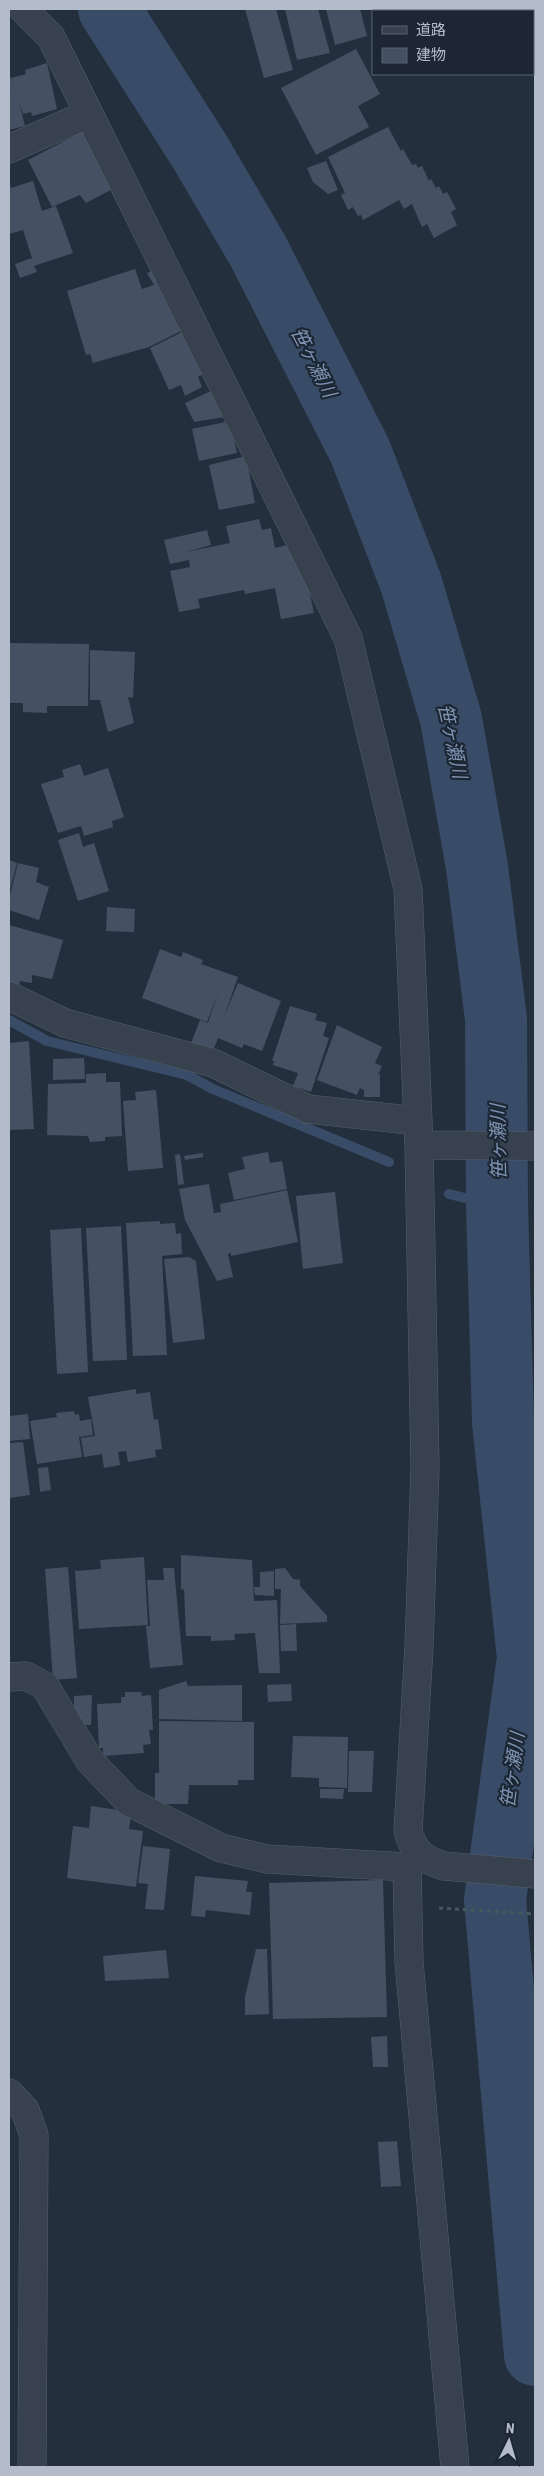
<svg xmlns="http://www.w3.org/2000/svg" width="544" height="2476" font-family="'Roboto Condensed','Noto Sans JP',sans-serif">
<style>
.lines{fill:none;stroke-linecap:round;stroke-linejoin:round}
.stream{stroke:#394c67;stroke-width:10}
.river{stroke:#394c67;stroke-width:62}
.building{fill:#455162}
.minor-casing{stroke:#565f6c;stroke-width:29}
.path{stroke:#44595c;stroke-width:3;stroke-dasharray:4 4;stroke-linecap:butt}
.minor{stroke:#38414e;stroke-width:28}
.labels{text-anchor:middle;stroke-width:4.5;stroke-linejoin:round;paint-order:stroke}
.water-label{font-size:19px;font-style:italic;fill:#7c92b1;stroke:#1d2633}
</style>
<rect width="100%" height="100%" fill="#242f3e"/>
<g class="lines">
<path class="stream" d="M9,1020L47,1041L187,1075L213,1089L389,1162
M449,1194L497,1206"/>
<path class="river" d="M109,9L200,152L258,251L360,451L411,583L451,719L477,867L496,1019L497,1206L503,1422L528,1658L495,1900L535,2355"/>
</g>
<path class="building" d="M245,9H276L293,70L264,78Z
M285,9H318L330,53L297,60Z
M326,9H360L367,36L335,45Z
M356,49L380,94L358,106L369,127L316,155L281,88Z
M47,63L57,109L32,116L31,112L23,114L19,102L25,126L9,130V73L17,97L11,78L26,74L25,70Z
M91,127L122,184L86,203L80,195L52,207L28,160Z
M388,127L401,151L403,149L412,165L416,164L418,168L422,166L429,181L431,179L436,188L439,186L443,194L447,192L456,209L451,212L457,225L434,238L427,224L422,227L412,204L404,209L399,200L363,220L361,215L358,216L353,207L348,210L341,195L345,193L328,157Z
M326,161L338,190L328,194L313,182L307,168Z
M9,181L11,188L33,181L42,211L56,206L73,253L34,266L37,272L20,278L15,264L32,258L23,230L9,234Z
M135,269L142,289L154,285L147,273L156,269L187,328L149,347L93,363L90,354L86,355L67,291Z
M188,329L207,372L198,377L202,387L185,396L181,385L169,390L150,348Z
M213,390L225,417L194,422L185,403Z
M230,421L237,453L199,461L192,429Z
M246,456L255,503L219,510L209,465Z
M259,519L262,530L271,528L275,548L299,542L314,613L281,619L275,588L245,594L244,590L198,599L200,608L179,612L170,571L190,567L189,560L170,564L164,540L207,530L211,545L186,552L230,543L226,526Z
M9,643L89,644L88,706H47V713L23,712V703H9Z
M90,650L135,652L133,698L128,697L134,723L108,732L100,700H90Z
M80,764L84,776L108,768L124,817L112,821L113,827L84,836L81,826L58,833L41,784L64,777L62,770Z
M79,833L83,847L94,843L109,891L78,901L58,840Z
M9,860L17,863L9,893Z
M18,863L39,868L36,882L49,887L39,920L9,910V899Z
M107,907L135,909L134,932L106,931Z
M9,925L63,940L52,979L32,975V983L20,981L19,986L9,982Z
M160,949L181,957L183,952L203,960L201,964L238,977L224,1017L238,983L281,1001L262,1051L244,1044L242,1048L218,1038L213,1051L191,1043L200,1020L208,1023L218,993L207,1022L142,998Z
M290,1006L317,1014L315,1020L327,1023L323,1036L329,1038L311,1092L293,1086L298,1073L273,1065L274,1061H272Z
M337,1025L382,1047L375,1063L382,1066L378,1075L380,1074V1097H364V1090L360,1088L357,1095L317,1080Z
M29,1041L34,1129L9,1130V1043Z
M84,1058L85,1079L53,1080V1059Z
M106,1073V1082H120L122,1136L105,1137V1141L90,1142L88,1136L47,1135L48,1084L86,1083V1074Z
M156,1090L163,1168L128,1171L123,1101L136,1100L135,1092Z
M268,1152L270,1163L282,1161L287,1189L234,1200L228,1173L245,1169L242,1157Z
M203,1153V1157L185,1160L184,1156Z
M180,1154L184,1184L178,1185L175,1155Z
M209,1184L214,1213L221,1212L220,1204L287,1190L298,1242L231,1256V1253L228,1254L233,1277L217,1281L185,1220L179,1189Z
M335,1192L343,1263L303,1269L296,1196Z
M160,1221V1224L175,1223L176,1234L181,1233L182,1254L162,1256L167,1355L133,1356L126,1223Z
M121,1226L127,1360L93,1361L86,1228Z
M81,1228L88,1372L57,1374L50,1230Z
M189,1257L196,1261L205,1339L173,1343L164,1259Z
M136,1389V1394L150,1392L154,1420L158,1419L162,1449L155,1450L156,1457L128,1462L126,1451L118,1452L120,1465L104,1468L102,1454L84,1457L81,1438L95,1436L88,1397Z
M74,1411L75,1415L79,1414L80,1421L91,1419L93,1435L79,1437L82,1457L37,1464L30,1421L57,1417L56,1413Z
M28,1414L30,1439L9,1441V1416Z
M23,1442L30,1495L9,1498V1443Z
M48,1467L51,1490L40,1492L38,1468Z
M181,1555L252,1560L254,1601L277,1600L280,1673H259L255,1633L234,1634L235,1640L211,1641V1636H186L184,1589L181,1590Z
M144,1557L148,1625L79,1629L75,1571L101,1569L100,1560Z
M68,1567L77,1678L53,1680L45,1569Z
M163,1568H174L183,1665L150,1668L146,1626H150L147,1580H164Z
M285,1568L293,1579L300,1580V1586L327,1616V1622L280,1624L281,1589H275V1569Z
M274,1571V1596L255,1595L254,1587H260V1572Z
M296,1624L297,1651H281L280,1625Z
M186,1681L188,1686L242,1685V1721L159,1719V1690Z
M291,1684L292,1701L268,1702L267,1685Z
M125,1692H141L142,1696L151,1695L153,1730H149L151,1744L143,1745L144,1753L103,1756V1748H99L97,1704L121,1703V1697H125Z
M92,1695L91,1725H83L74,1712V1696Z
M159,1721L254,1722V1780H238V1785H189L188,1804H155V1773H159Z
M293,1736L348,1737L347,1788L319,1787V1778L291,1777Z
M349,1751H374L372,1792H348Z
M320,1789H344L343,1799L320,1798Z
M91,1806L125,1811L131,1815L129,1829L143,1831L136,1887L67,1878L73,1826L89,1828Z
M143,1846L170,1849L164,1910L145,1909L148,1884L138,1883Z
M195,1876L248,1881L246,1892H252L250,1915L206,1910L205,1917L191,1916Z
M383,1880L387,2017L273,2019L269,1883Z
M256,1949H267L269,2014L245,2015V1997Z
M166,1950L169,1978L105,1981L103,1956Z
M387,2036L388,2067H373L371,2037Z
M397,2141L401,2186L381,2187L378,2142Z"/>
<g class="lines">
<defs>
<path id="minor" d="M23,9L51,37L348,638L408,889L419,1145L425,1468L419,1647L408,1831C413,1851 424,1860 444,1866L535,1874
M9,149L88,114
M9,996L65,1023L213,1063L308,1109L418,1121
M419,1145L535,1146
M9,1677L26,1676L45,1686L90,1761L129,1802L221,1848L267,1859L407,1867
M421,1856L407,1867L409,1962L455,2467
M9,2093L25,2110L34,2135L32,2467"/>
</defs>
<use href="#minor" class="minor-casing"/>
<path class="path" d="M439,1908L535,1914"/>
<use href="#minor" class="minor"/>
</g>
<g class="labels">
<g class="water-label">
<text transform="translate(314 362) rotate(63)" y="7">笹ヶ瀬川</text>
<text transform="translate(453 741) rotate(78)" y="7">笹ヶ瀬川</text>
<text transform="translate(498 1142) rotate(-91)" y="7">笹ヶ瀬川</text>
<text transform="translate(512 1770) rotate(-82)" y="7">笹ヶ瀬川</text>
</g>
</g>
<rect width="544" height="2476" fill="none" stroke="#b4bcc9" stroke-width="20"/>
<rect x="372" y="10" width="162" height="65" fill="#1d2633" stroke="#59626f"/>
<rect x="382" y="26" width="25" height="8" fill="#38414e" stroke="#59626f"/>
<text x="416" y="35" font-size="15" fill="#b4bcc9">道路</text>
<rect x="382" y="48" width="25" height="15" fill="#455162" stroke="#59626f"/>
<text x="416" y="60" font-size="15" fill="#b4bcc9">建物</text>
<g transform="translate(509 2441) rotate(5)" stroke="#1d2633" stroke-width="4" paint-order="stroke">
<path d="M0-4L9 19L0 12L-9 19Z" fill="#b4bcc9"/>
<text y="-8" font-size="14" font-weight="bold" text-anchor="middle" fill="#b4bcc9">N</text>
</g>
</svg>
